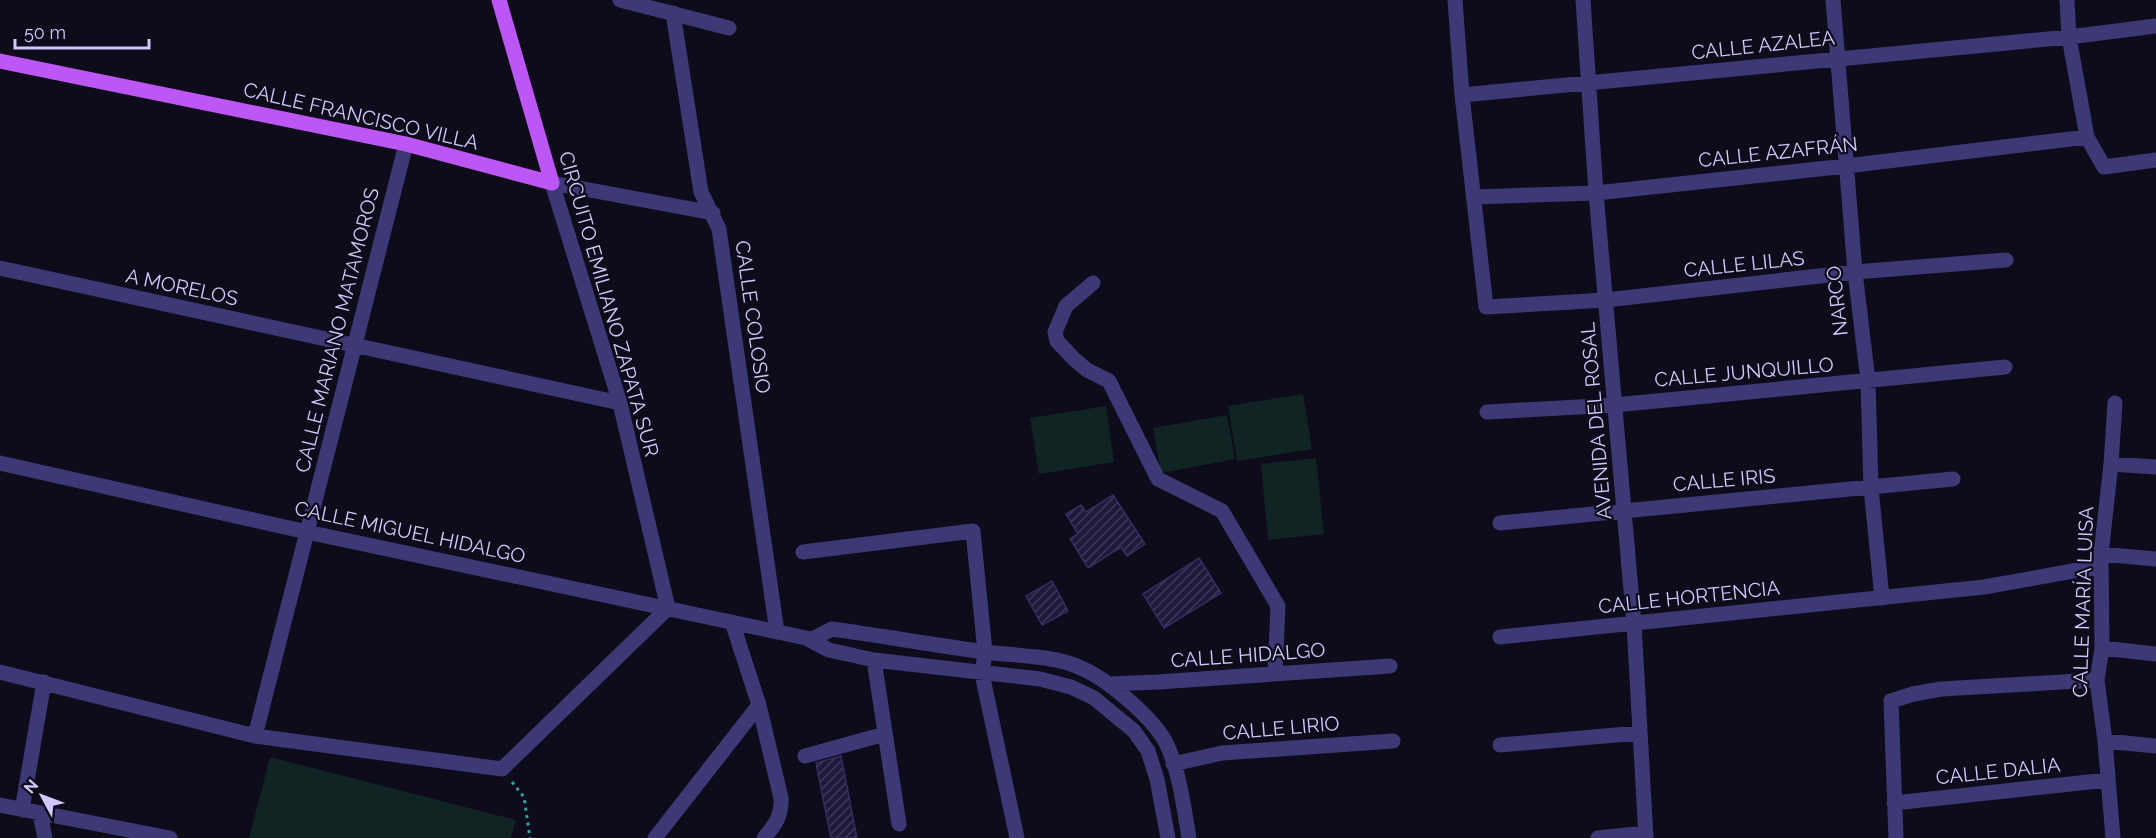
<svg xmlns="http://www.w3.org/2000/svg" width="2156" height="838" font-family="Raleway,sans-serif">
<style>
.green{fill:#0f2423}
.building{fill:url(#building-hatch);stroke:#382c65;stroke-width:1.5}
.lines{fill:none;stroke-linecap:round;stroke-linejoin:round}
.path{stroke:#33a5a0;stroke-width:3;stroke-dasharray:3 4.5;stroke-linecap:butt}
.minor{stroke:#3d3977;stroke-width:15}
.major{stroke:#bc56f5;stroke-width:15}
.labels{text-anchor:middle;stroke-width:4.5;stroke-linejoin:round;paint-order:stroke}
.street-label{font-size:20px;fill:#cfc8fc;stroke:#0e0c1a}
</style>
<defs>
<pattern id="building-hatch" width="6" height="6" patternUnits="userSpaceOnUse" patternTransform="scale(1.5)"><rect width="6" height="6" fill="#20193a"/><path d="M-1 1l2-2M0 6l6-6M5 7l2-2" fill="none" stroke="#3f3957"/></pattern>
</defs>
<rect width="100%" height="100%" fill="#0e0c1a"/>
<path class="green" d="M1303,394L1312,449L1237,461L1228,406Z
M1106,406L1114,462L1039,474L1030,418Z
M1227,415L1235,459L1161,473L1153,428Z
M1316,458L1324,534L1268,540L1261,464Z
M270,757L516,820L511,838H249Z"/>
<path class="building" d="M1113,495L1145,544L1127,556L1121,547L1088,568L1070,539L1078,534L1066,514L1081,505L1086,512Z
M1199,558L1221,593L1164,628L1143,594Z
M1052,581L1068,611L1042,625L1026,596Z
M841,756L857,838H831L816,763Z"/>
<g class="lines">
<path class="path" d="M512,782L524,797L530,838"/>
<path class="minor" d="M620,0L729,28
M1455,0L1462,95L1486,307L1606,300L1855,272L2006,260
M1583,0L1596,193L1634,624L1646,838
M1833,0L1855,272L1868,381L1871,488L1882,598
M2067,0L2069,37L2087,137L2104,167L2156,160
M673,13L701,192L719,229L777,632
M1462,95L2069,37L2156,26
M1474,197L1596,193L1846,166L2087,137
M0,268L620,403
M1093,283L1066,306L1055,332L1057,341L1074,359L1087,370L1109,381L1158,479L1222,511L1278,606L1275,674
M1487,412L1615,405L2005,367
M0,463L307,532L806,638L829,650L874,660L1040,679L1071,687L1094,698L1134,731L1148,751L1157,779L1168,838
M2111,464L2156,467
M1500,523L1953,479
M803,552L973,531L985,652L982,674L1017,838
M2101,554L2156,559
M732,622L759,705L781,798C782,816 775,825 764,838
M1500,637L1984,587L2101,566
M812,639L832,629C883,636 934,645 985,652C1016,656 1051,655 1079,667C1106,678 1151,716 1165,741C1179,768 1184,808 1189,838
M2102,648L2156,654
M874,660L899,824
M0,672L255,736L502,769L668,608L620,403L552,183L713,213
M1109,684L1158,682L1390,666
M255,736L406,144
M2105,741L2156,746
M1500,745L1639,733
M805,756L885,734
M1173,764L1222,753L1393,741
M1894,803L2107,780
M0,805L170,838
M22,810L44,682
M40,814L45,838
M655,838L759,705
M1598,838L1646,833
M1896,838L1891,701L1913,694L1941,689L2097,680
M2113,838L2105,741L2097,680L2102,648L2101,554L2111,464L2115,403"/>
<path class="major" d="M499,0L552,183
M0,61L406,144L552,183"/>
</g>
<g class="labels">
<g class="street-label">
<text transform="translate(1763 45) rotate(-6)" y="7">CALLE AZALEA</text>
<text transform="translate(361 116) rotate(13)" y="7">CALLE FRANCISCO VILLA</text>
<text transform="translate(1778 152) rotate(-6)" y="7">CALLE AZAFRÁN</text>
<text transform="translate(1744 264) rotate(-6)" y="7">CALLE LILAS</text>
<text transform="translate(182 287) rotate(12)" y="7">A MORELOS</text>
<text transform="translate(1837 301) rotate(-96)" y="7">NARCO</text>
<text transform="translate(609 304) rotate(74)" y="7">CIRCUITO EMILIANO ZAPATA SUR</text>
<text transform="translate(753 317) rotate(82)" y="7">CALLE COLOSIO</text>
<text transform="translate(337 330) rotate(-76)" y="7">CALLE MARIANO MATAMOROS</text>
<text transform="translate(1744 372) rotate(-5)" y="7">CALLE JUNQUILLO</text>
<text transform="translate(1596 421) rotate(-95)" y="7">AVENIDA DEL ROSAL</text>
<text transform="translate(1724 480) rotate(-5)" y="7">CALLE IRIS</text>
<text transform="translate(410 532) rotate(12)" y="7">CALLE MIGUEL HIDALGO</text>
<text transform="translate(1689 597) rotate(-6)" y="7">CALLE HORTENCIA</text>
<text transform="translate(2083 602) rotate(-88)" y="7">CALLE MARÍA LUISA</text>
<text transform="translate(1248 655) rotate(-4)" y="7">CALLE HIDALGO</text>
<text transform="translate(1281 728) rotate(-5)" y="7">CALLE LIRIO</text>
<text transform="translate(1998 771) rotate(-6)" y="7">CALLE DALIA</text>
</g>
</g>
<g transform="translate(42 796) rotate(311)" stroke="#0e0c1a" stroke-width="4.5" paint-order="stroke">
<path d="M0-4.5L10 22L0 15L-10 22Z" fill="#cfc8fc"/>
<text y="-9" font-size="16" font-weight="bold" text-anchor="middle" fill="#cfc8fc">N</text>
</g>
<path d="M15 39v9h134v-9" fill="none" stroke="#cfc8fc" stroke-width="3"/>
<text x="24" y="39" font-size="18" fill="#cfc8fc" stroke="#0e0c1a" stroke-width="4.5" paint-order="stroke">50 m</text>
</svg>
